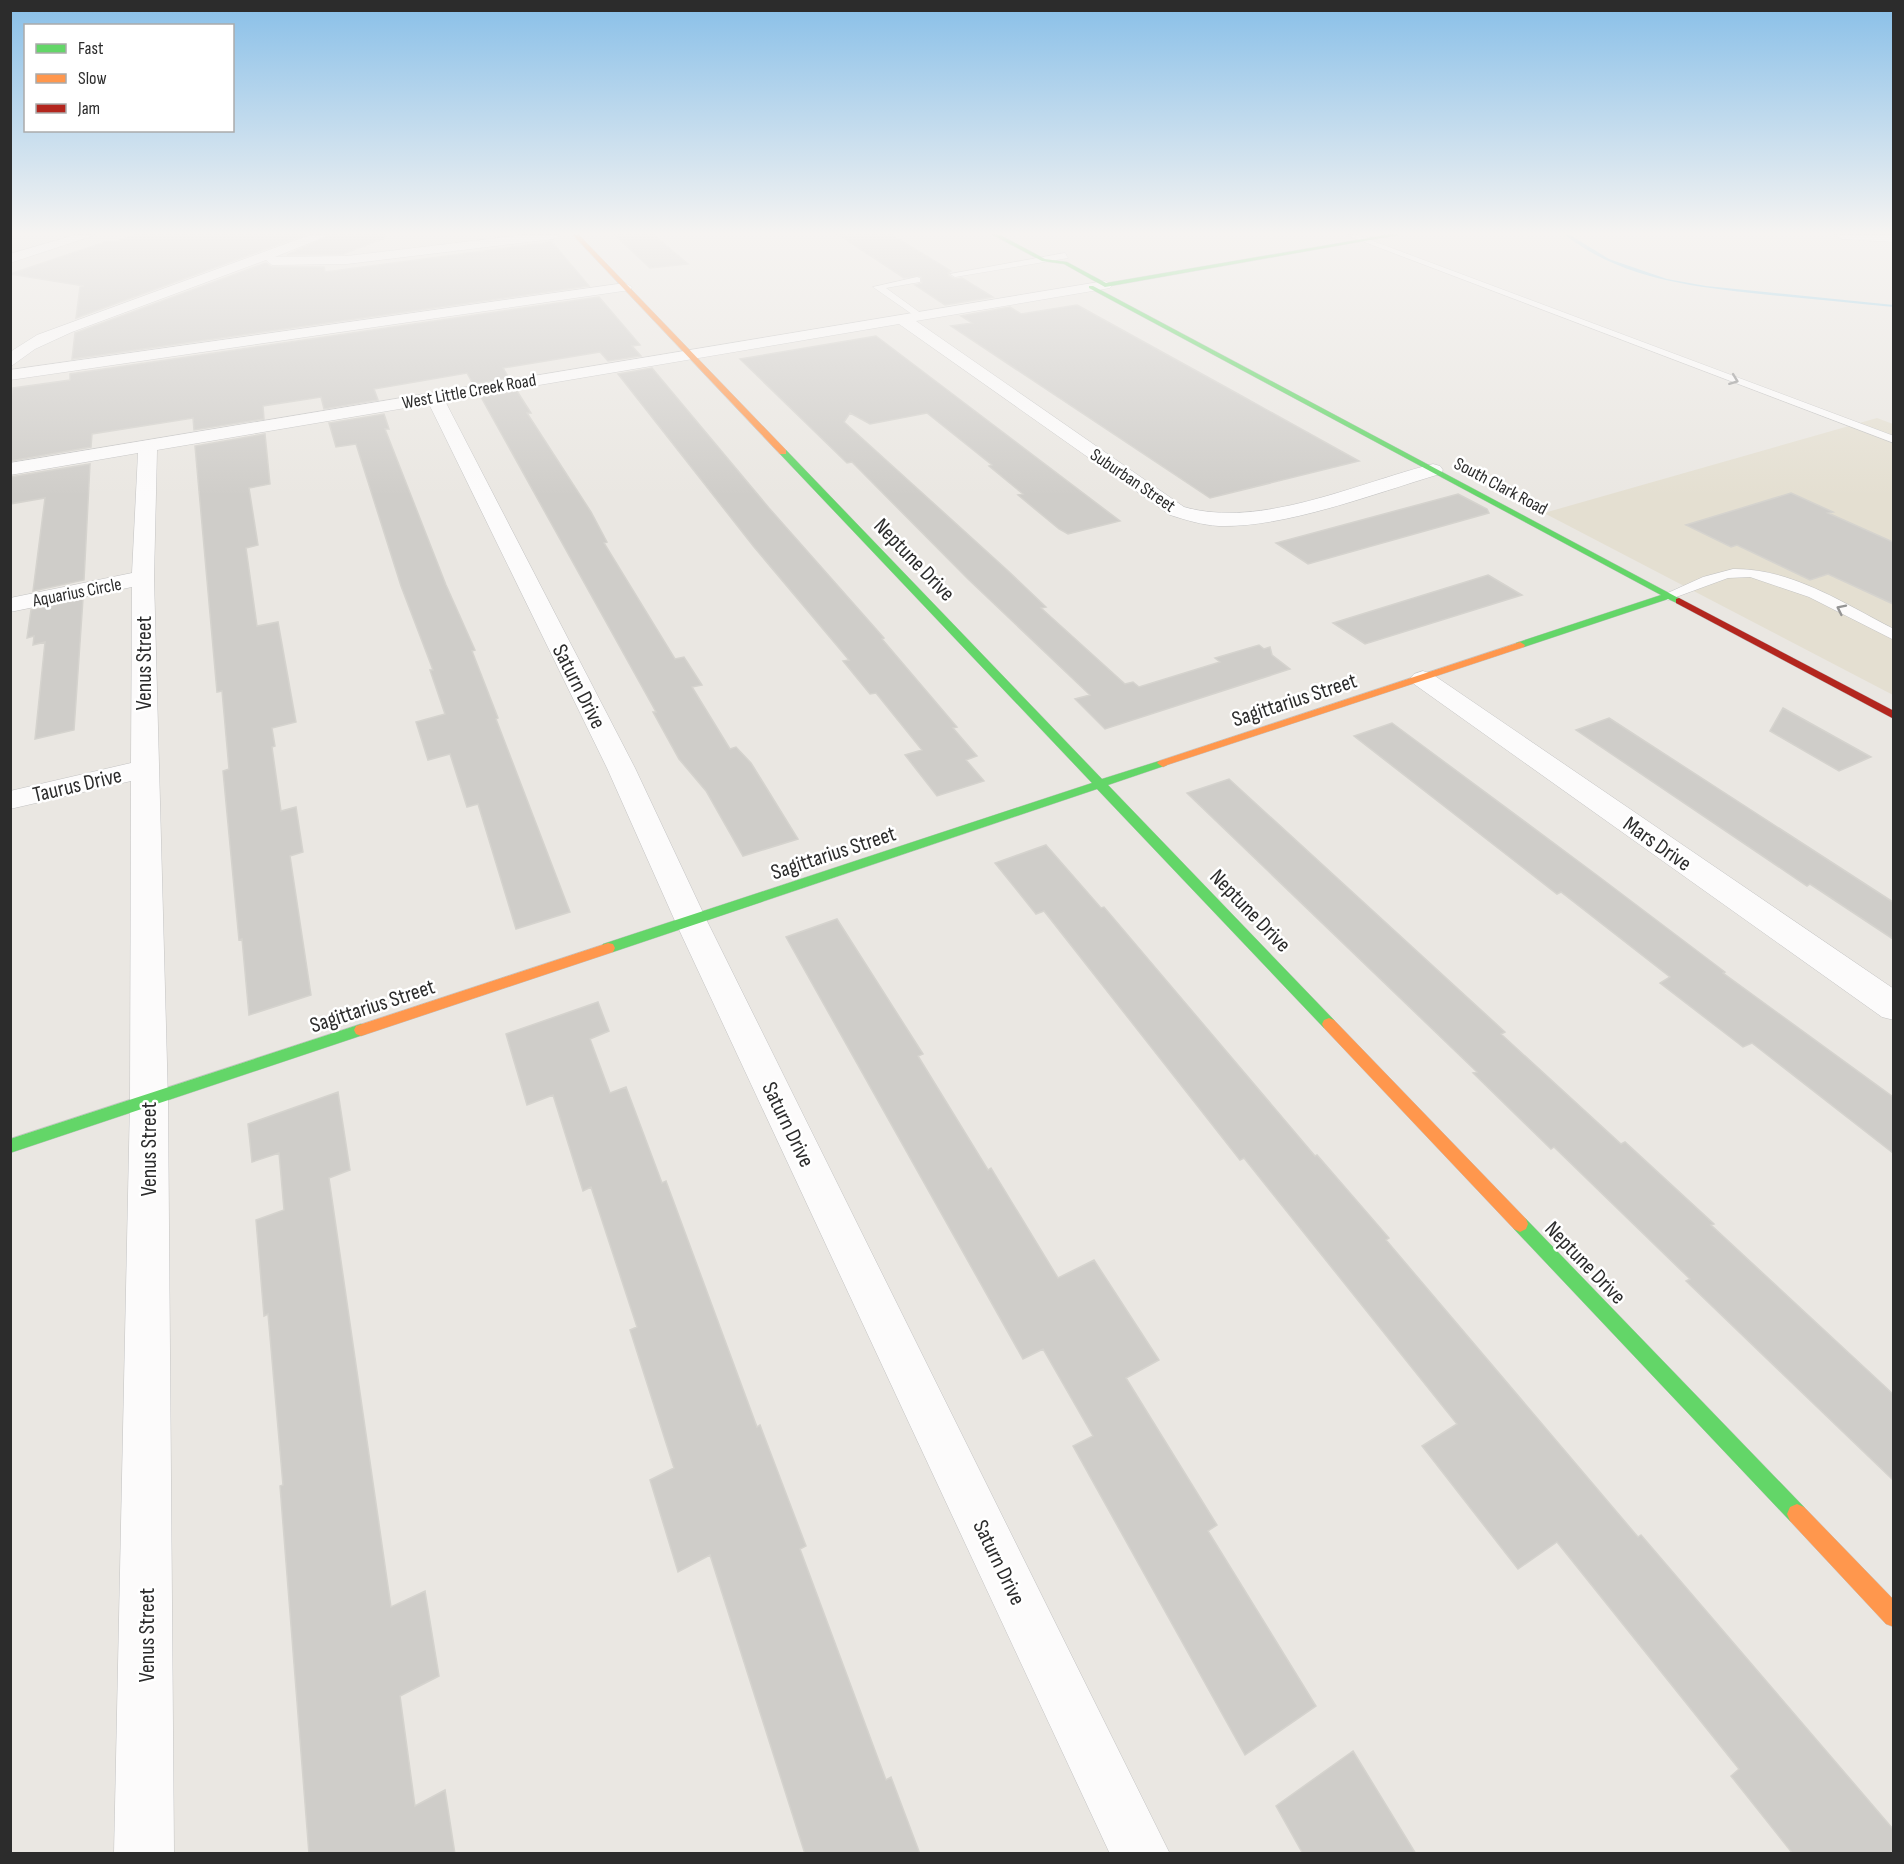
<svg xmlns="http://www.w3.org/2000/svg" width="1904" height="1864" font-family="'Sofia Sans Condensed',sans-serif">
<style>
.education{fill:#e4dfd1}
.lines{fill:none;stroke-linecap:round;stroke-linejoin:round}
.stream{fill:#98d0e8;fill-rule:evenodd}
.building{fill:#cfcdc9;stroke:#d5d3ce;stroke-width:1.5}
.lane-casing{stroke:#c3c3c3;stroke-width:1}
.street-casing{stroke:#c3c3c3;stroke-width:1}
.fast-casing{stroke:#c3c3c3;stroke-width:1}
.slow-casing{stroke:#c3c3c3;stroke-width:1}
.jam-casing{stroke:#c3c3c3;stroke-width:1}
.lane{fill:#fcfbfb;fill-rule:evenodd}
.street{fill:#fcfbfb;fill-rule:evenodd}
.fast{fill:#63d668;fill-rule:evenodd}
.slow{fill:#ff974d;fill-rule:evenodd}
.jam{fill:#b3261e;fill-rule:evenodd}
.oneway{stroke:#949494}
.labels{text-anchor:middle;stroke-width:5;stroke-linejoin:round;paint-order:stroke}
.far-street-label{font-size:18px;fill:#2c2c2c;stroke:#fff}
.street-label{font-size:22px;fill:#2c2c2c;stroke:#fff}
</style>
<rect width="100%" height="100%" fill="#eae7e2"/>
<path class="education" d="M1877,418L1893,424V695L1544,513Z"/>
<g class="lines">
<path class="stream" d="M1565,235H1570L1609,259L1667,279L1706,286L1894,305V307C1852,303 1811,299 1770,295C1697,287 1625,281 1565,235Z"/>
</g>
<path class="building" d="M135,235H304L76,318L80,287L84,286L10,274L108,241L115,242Z
M331,235H385V238L343,254L287,255Z
M615,235H654L688,264L650,268Z
M839,235H892L951,271L948,273L949,276L955,279L962,278L993,297L945,305L915,285L922,283L921,276L904,278Z
M552,242L589,286L72,359L75,333L266,263L272,267H324L325,272Z
M599,297L640,345L632,346L641,356L608,361L600,352L503,368L509,378L473,384L467,373L374,389L378,400L324,409L321,397L263,406L264,419L194,430L193,418L92,434L91,447L10,461V402L13,388L70,380V374Z
M1077,305L1240,395L1359,461L1210,498L951,326L972,323L961,316L1010,307L1021,314Z
M876,336L1120,521L1068,534L1059,529L1018,495L1023,494L989,466L992,465L927,413L870,424L850,413L844,422L1006,569L1046,607L1041,608L1125,684L1133,682L1139,687L1220,662L1215,658L1259,645L1264,649L1270,647L1272,655L1290,669L1105,729L1075,699L1090,695L968,579L852,462L847,463L740,359Z
M652,368L769,508L884,638L882,639L957,727L953,728L977,756L966,760L984,781L937,796L905,755L922,750L876,693L870,694L843,661L849,660L754,547L618,374Z
M517,391L531,413H527L591,512L607,542L604,543L675,659L684,657L702,685L692,687L730,749L736,747L751,763L798,839L743,856L706,791L679,759L653,712H656L481,397Z
M384,414L389,429H385L446,585L475,650L472,651L498,718L496,719L570,912L516,929L478,804L467,807L450,754L428,760L416,722L445,714L430,670H433L401,586L356,444L336,447L329,423Z
M265,434L270,484L249,488L258,545L246,548L257,626L278,622L296,722L272,728L275,746L272,747L281,811L296,807L303,852L290,856L311,995L249,1015L242,939L239,940L223,771L229,769L222,691L217,692L195,446Z
M90,464L84,580L33,591L45,498L10,504V477Z
M1791,493L1833,512L1828,513L1893,542V604L1828,574L1810,580L1737,545L1731,547L1686,525Z
M1458,494L1487,509L1489,513L1308,564L1276,543Z
M1488,575L1522,595L1365,644L1333,623Z
M83,599L74,730L35,739L45,642L33,645L34,636L27,638L31,610Z
M1783,708L1871,757L1839,771L1770,731Z
M1609,718L1893,902V939L1810,884L1807,886L1576,730Z
M1392,723L1598,876L1725,972L1723,973L1893,1097V1153L1752,1043L1743,1047L1660,983L1670,977L1561,892L1557,894L1354,736Z
M1229,779L1505,1032L1501,1034L1621,1144L1625,1142L1714,1224L1711,1225L1893,1394V1480L1686,1281L1690,1279L1554,1147L1551,1149L1473,1073L1477,1072L1187,793Z
M1046,845L1101,908L1104,907L1315,1156L1317,1155L1389,1238L1386,1240L1638,1537L1641,1535L1893,1829V1854H1793L1731,1776L1739,1769L1557,1542L1518,1569L1422,1446L1457,1424L1244,1158L1240,1160L1044,911L1036,914L995,863Z
M837,919L923,1054L918,1056L988,1170L991,1168L1058,1278L1094,1260L1159,1360L1126,1378L1217,1525L1208,1531L1316,1706L1245,1755L1073,1446L1093,1436L1043,1349L1023,1359L786,937Z
M598,1002L609,1031L590,1039L610,1093L626,1087L662,1183L666,1181L757,1427L760,1425L806,1546L800,1549L886,1780L891,1777L920,1854H805L710,1555L678,1572L650,1480L674,1468L630,1330L637,1327L591,1187L583,1191L553,1095L527,1105L506,1034Z
M338,1092L350,1170L329,1178L391,1607L425,1591L439,1676L400,1696L415,1806L445,1790L455,1854H309L280,1486L283,1485L268,1314L264,1316L256,1220L284,1210L279,1153L252,1162L248,1124Z
M1353,1751L1416,1854H1303L1276,1806Z"/>
<g class="lines">
<defs>
<path id="lane" d="M1346,235H1357L1894,436V443Z
M1065,253L1068,258L955,277L950,274Z
M917,277L920,278V282L886,288L922,314V318L919,319L873,287Z
M1733,569C1791,568 1843,603 1894,629V640L1809,597L1750,577L1728,578L1668,600L1661,596L1703,577Z"/>
<path id="street" d="M75,235H95L10,263V254Z
M310,235H329L275,257L347,256L522,235H560L553,239L347,264L272,265L266,260L72,332L35,349L10,367V352L37,335Z
M1835,235H1894V242L1842,239Z
M1105,281L1112,285L1110,288L916,321L1184,507C1261,529 1357,483 1433,464L1440,466L1443,470L1440,474C1376,493 1285,528 1219,526C1202,525 1186,520 1170,515L899,324L445,401L635,768L707,921L1170,1854H1110L675,921L607,768L429,404L157,450L154,578L168,1101L174,1854H114L130,1101L131,781L10,809V791L131,763L132,587L10,612V598L132,573L138,453L10,475V463Z
M625,283L632,287L630,290L10,380V370Z
M1423,671L1432,674L1894,989V1020L1882,1017L1414,684L1410,679L1414,674Z"/>
<path id="fast" d="M993,235H1000L1045,259L1067,262L1106,283L1386,235H1398L1105,287L1064,264L1042,261Z
M1089,286H1093L1684,601L1679,604L1668,599L1524,647H1516V643L1661,595L1089,288Z
M780,450H786L1102,779L1159,761H1167V765L1108,785L1334,1020L1336,1024L1334,1028H1324L1097,789L613,952H603L601,948L603,944L1092,783L780,454Z
M361,1024L366,1026L368,1030L366,1034L10,1153V1139Z
M1520,1216L1526,1219L1804,1507L1807,1514L1804,1521L1797,1524L1790,1521L1514,1229L1512,1224L1514,1219Z"/>
<path id="slow" d="M573,235H579L786,450V454H780Z
M1520,642L1525,645L1524,647L1167,765L1163,767L1157,763L1159,761Z
M608,943L613,944L615,948L613,952L361,1036L356,1034L354,1030L356,1026Z
M1329,1018L1334,1020L1526,1219L1528,1224L1526,1229L1520,1232L1514,1229L1324,1028L1322,1024L1324,1020Z
M1797,1504L1804,1507L1894,1600V1627L1886,1624L1790,1521L1787,1514L1790,1507Z"/>
<path id="jam" d="M1679,598L1894,711V719L1676,603V599Z"/>
</defs>
<use href="#lane" class="lane-casing"/>
<use href="#street" class="street-casing"/>
<use href="#fast" class="fast-casing"/>
<use href="#slow" class="slow-casing"/>
<use href="#jam" class="jam-casing"/>
<use href="#lane" class="lane"/>
<use href="#street" class="street"/>
<use href="#fast" class="fast"/>
<use href="#slow" class="slow"/>
<use href="#jam" class="jam"/>
</g>
<defs><path id="oneway-chevron" d="M-2-3.5L2.5 0L-2 3.5" fill="none" stroke-width="1.6" stroke-linecap="round" stroke-linejoin="round" transform="scale(1.5)"/></defs>
<g class="oneway">
<use href="#oneway-chevron" transform="translate(1734 380) rotate(21)"/>
<use href="#oneway-chevron" transform="translate(1841 609) rotate(-154)"/>
</g>
<linearGradient id="sky" x2="0" y2="1"><stop stop-color="#88bfe8"/><stop offset="0.47" stop-color="#f6f4f2"/><stop offset="1" stop-color="#f6f4f2" stop-opacity="0"/></linearGradient>
<rect width="1904" height="496" fill="url(#sky)"/>
<g class="labels">
<g class="far-street-label">
<text transform="translate(469 391) rotate(-10)" y="6">West Little Creek Road</text>
<text transform="translate(1133 480) rotate(34)" y="6">Suburban Street</text>
<text transform="translate(1501 486) rotate(28)" y="6">South Clark Road</text>
<text transform="translate(77 592) rotate(-11)" y="6">Aquarius Circle</text>
</g>
<g class="street-label">
<text transform="translate(915 559) rotate(46)" y="8">Neptune Drive</text>
<text transform="translate(143 663) rotate(-90)" y="8">Venus Street</text>
<text transform="translate(580 686) rotate(63)" y="8">Saturn Drive</text>
<text transform="translate(1294 699) rotate(-18)" y="8">Sagittarius Street</text>
<text transform="translate(77 784) rotate(-13)" y="8">Taurus Drive</text>
<text transform="translate(1658 843) rotate(35)" y="8">Mars Drive</text>
<text transform="translate(833 852) rotate(-18)" y="8">Sagittarius Street</text>
<text transform="translate(1251 910) rotate(46)" y="8">Neptune Drive</text>
<text transform="translate(372 1005) rotate(-18)" y="8">Sagittarius Street</text>
<text transform="translate(789 1124) rotate(64)" y="8">Saturn Drive</text>
<text transform="translate(148 1149) rotate(-90)" y="8">Venus Street</text>
<text transform="translate(1586 1262) rotate(46)" y="8">Neptune Drive</text>
<text transform="translate(1000 1562) rotate(64)" y="8">Saturn Drive</text>
<text transform="translate(146 1635) rotate(-90)" y="8">Venus Street</text>
</g>
</g>
<rect width="1904" height="1864" fill="none" stroke="#2c2c2c" stroke-width="24"/>
<rect x="24" y="24" width="210" height="108" fill="#ffffff" stroke="#ababab" stroke-width="1.5"/>
<rect x="36" y="44" width="30" height="9" fill="#63d668" stroke="#ababab" stroke-width="1.5"/>
<text x="78" y="54" font-size="18" fill="#2c2c2c">Fast</text>
<rect x="36" y="74" width="30" height="9" fill="#ff974d" stroke="#ababab" stroke-width="1.5"/>
<text x="78" y="84" font-size="18" fill="#2c2c2c">Slow</text>
<rect x="36" y="104" width="30" height="9" fill="#b3261e" stroke="#ababab" stroke-width="1.5"/>
<text x="78" y="114" font-size="18" fill="#2c2c2c">Jam</text>
</svg>
